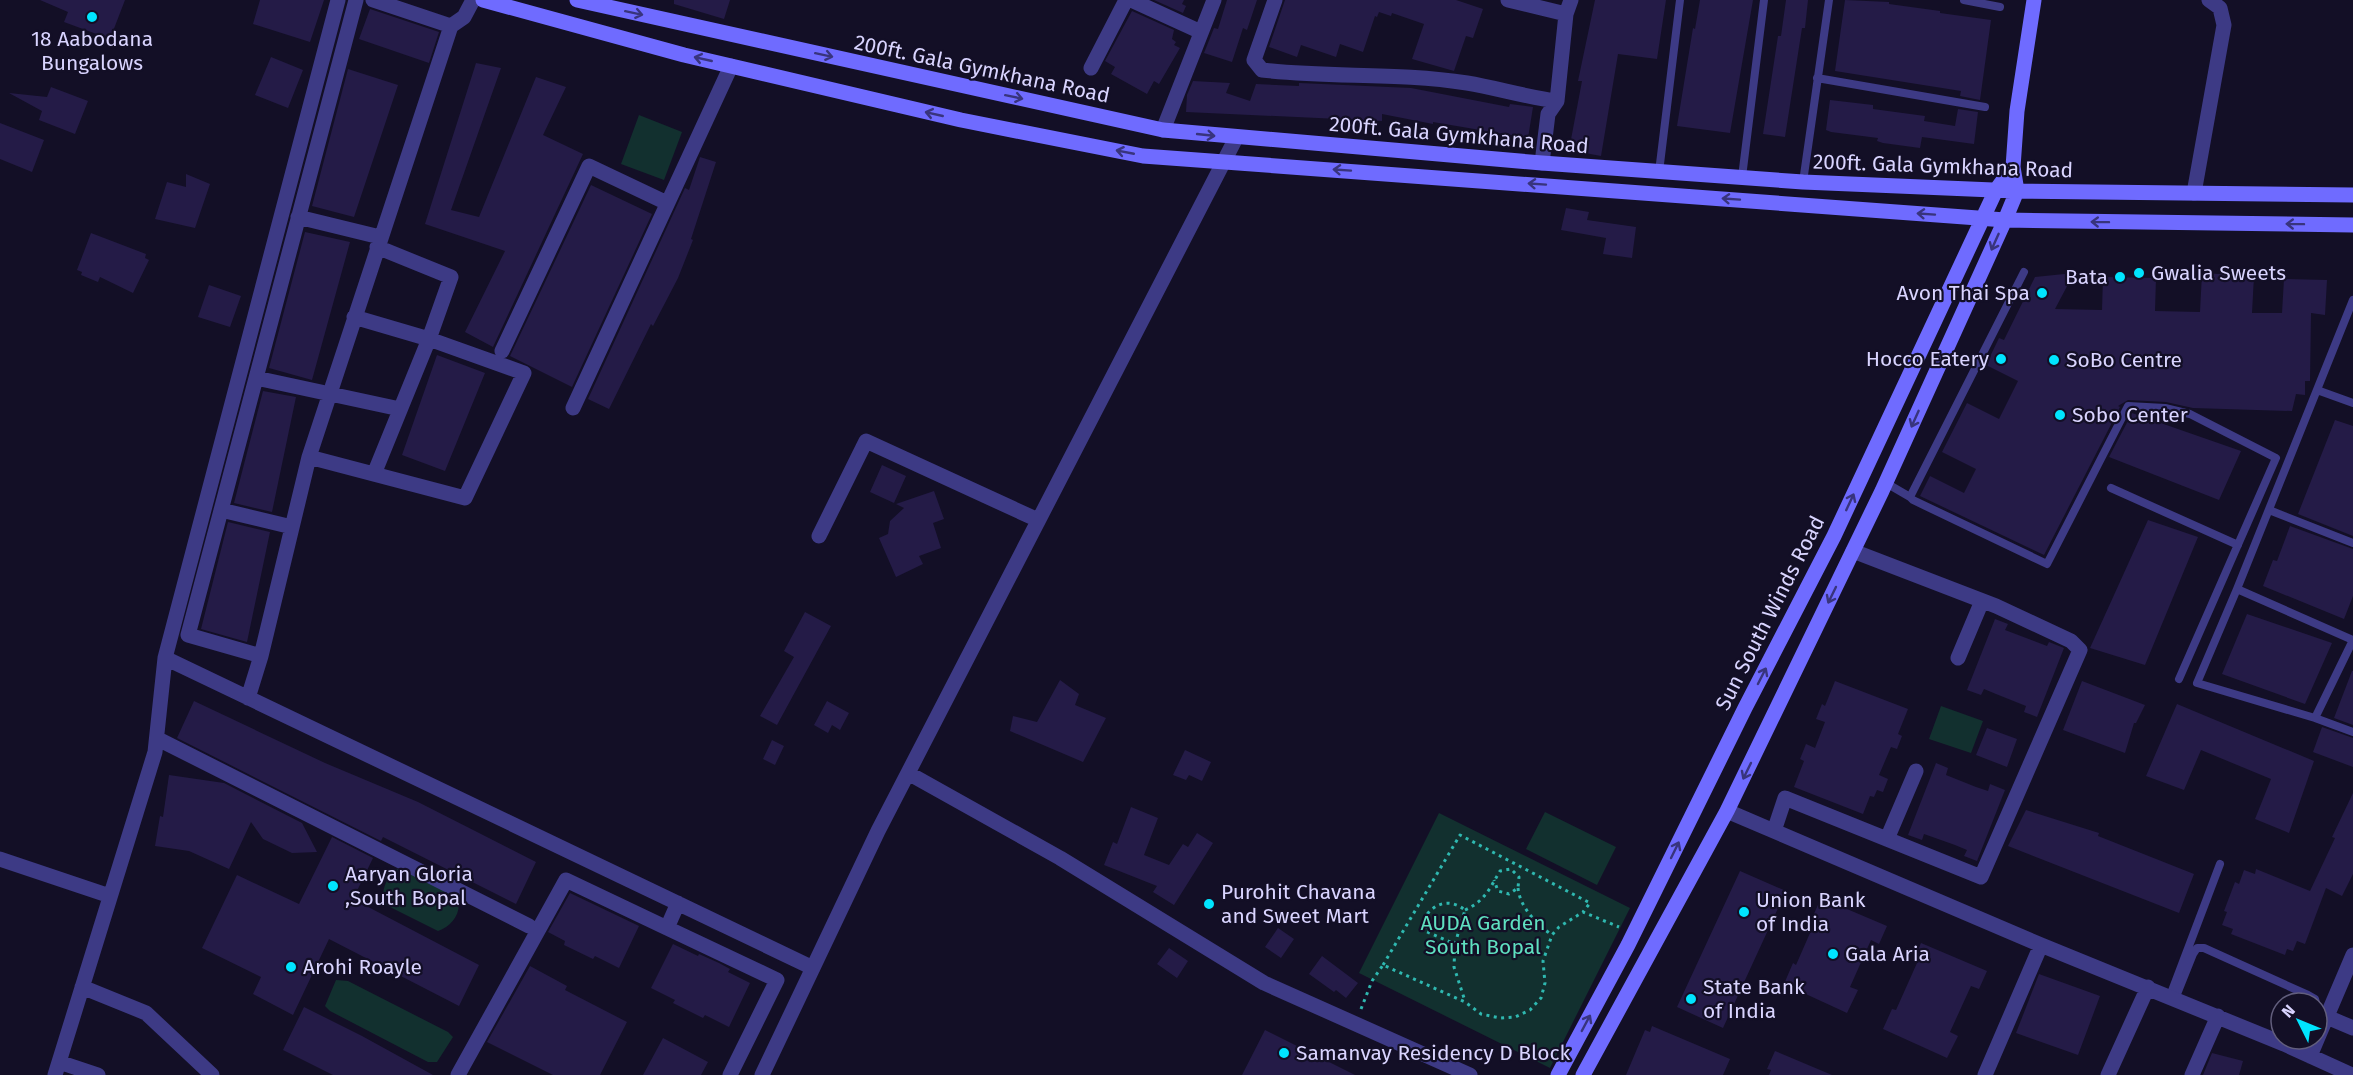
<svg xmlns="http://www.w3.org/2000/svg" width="2353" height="1075" font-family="'Fira Sans',sans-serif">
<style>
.green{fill:#12302f}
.building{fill:#241b47}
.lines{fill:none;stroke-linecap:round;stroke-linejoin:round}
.path{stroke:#2fb8b0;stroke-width:3;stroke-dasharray:3 4.5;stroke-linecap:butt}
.lane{stroke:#3d3a85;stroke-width:8}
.street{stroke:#3d3a85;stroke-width:15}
.secondary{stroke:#6f6bff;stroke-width:15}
.oneway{stroke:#38347d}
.poi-dot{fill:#00e5ff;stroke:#130f26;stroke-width:2}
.labels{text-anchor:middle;stroke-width:4.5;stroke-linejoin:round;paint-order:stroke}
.poi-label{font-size:21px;fill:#d9d4ff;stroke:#130f26;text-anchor:start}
.street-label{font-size:21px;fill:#d9d4ff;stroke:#130f26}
.park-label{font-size:21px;fill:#5fe0c0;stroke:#130f26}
</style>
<rect width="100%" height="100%" fill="#130f26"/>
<path class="green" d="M639,115L682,132L664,180L621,164Z
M1941,706L1983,721L1971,753L1929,739Z
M1545,812L1616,847L1597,885L1526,849Z
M1439,813L1630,908L1550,1068L1359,973Z
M401,867L456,895C464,910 453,926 438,931L382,903C383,888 386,874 401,867Z
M336,980L348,981L448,1032L453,1037L437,1062H428L330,1011L325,1006Z"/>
<path class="building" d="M40,0H125L110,39L64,22L68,12Z
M260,0H324L310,42L253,24Z
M674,0H730L724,19L674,4Z
M1154,0H1184L1182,4L1186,6L1183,13Z
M1227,0H1257L1247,30L1243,28L1232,62L1204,53L1214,28L1218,29Z
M1285,0H1456L1483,9L1473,38L1466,36L1454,71L1412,59L1424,24L1392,13L1391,16L1379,12L1377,17L1375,16L1363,52L1340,44L1336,57L1301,45L1297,57L1269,47Z
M1595,0H1666L1657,59L1618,54L1601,156L1569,150L1582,81H1578Z
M1700,0H1753L1730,133L1677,126L1693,28L1695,29Z
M1786,0H1808L1805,28H1802L1785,137L1763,134L1778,36H1781Z
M1845,0L1889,2V4L1940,11V13L1991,20L1980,100L1960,96L1961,91L1835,71Z
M370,9L439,32L429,63L359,39Z
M1132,11L1174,30L1172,39L1176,42L1174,45L1180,48L1159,84L1154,81L1147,94L1111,74L1115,67L1105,61Z
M271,57L303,70L288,108L255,95Z
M476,63L501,68L451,210L479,217L536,77L566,87L543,135L583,154L493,347L465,332L505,251L425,224Z
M348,69L398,85L354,217L312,206Z
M1193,81L1230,83L1226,93L1250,101L1256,84L1299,86V83L1411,88L1509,107L1510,104L1533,107L1528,138L1433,122V124L1382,114V121L1186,112L1187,95Z
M51,87L88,101L75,134L39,120L42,111L9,93L47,97Z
M1830,100L1873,105V109L1925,116L1924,121L1955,126L1958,109L1978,112L1974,144L1922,137L1920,148L1883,143L1877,141L1878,138L1831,132L1826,130Z
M0,123L44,140L32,172L0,159Z
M700,157L716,162L691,239L693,240L678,278L653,326L651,324L609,409L588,399L685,188L689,190Z
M186,174L210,184L195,228L155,219L167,182L186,187Z
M591,185L652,214L572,387L510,356Z
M1566,208L1589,212L1587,220L1636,227L1632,258L1603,254L1606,238L1561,230Z
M305,232L350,242L312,380L269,368Z
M91,233L146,254L145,258L149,260L133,293L100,277L98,282L81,275L82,272L77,270Z
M2074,273L2055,309L2102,310L2103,277L2156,278L2155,311L2200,312L2202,273L2254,276L2252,313H2282L2284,279L2327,280L2325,315L2311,313L2310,381H2305V395L2296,394L2292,411L2193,408L2166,402L2128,400L2118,406L2120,407L2044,555L1920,496L1930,476L1964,493L1976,469L1942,452L1967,403L1999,419L2018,381L1986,365L1999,338L2004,340L2035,277Z
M209,285L241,296L230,327L198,317Z
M437,355L485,373L445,471L402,455Z
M263,391L296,397L272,512L234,503Z
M2132,413L2241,451L2219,500L2109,457Z
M2335,420L2353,426V536L2298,514Z
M882,465L906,476L894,503L870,492Z
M934,491L944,519L933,523L941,548L919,556L923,564L896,577L879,538L888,534L890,521L904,508L896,504Z
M2148,520L2198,537L2145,665L2090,648Z
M228,522L270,532L247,642L201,629Z
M2290,526L2353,549V596L2344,619L2263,586L2273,560L2277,561Z
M805,612L831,626L777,725L760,716L794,657L784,651Z
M2247,614L2332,643L2305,704L2222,674Z
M1995,619L2008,624L2005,630L2047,646L2049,642L2064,648L2037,717L2024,712L2026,706L1996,694L1984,689L1981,695L1967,690Z
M2352,671H2353V725L2334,718Z
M1060,680L1079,694L1075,705L1106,718L1083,762L1010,731L1013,716L1037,722Z
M1835,681L1908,709L1898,734L1902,736L1897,749L1891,747L1879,775L1888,779L1883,792L1877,790L1874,797L1870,796L1863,814L1794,787L1804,761L1800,759L1806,744L1815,748L1825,722L1816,719L1822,704L1825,706Z
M2082,681L2145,705L2136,723H2134L2125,753L2063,730Z
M194,701L325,763L418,802L536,862L516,904L383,837L381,841L177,738Z
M827,701L849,713L840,730L832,725L828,733L814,725Z
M2177,704L2314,761L2289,833L2255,819L2271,779L2201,750L2184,790L2146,776Z
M2322,727L2353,738V767L2313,752Z
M1987,728L2017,739L2007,767L1976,755Z
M772,740L784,746L775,765L763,759Z
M1185,750L1211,762L1202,781L1189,775L1186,780L1173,775Z
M1936,763L1948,768L1946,775L1976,787L1988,791L1990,784L2005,790L1977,861L1964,856L1967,850L1955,845L1924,834L1922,840L1908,835Z
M169,775L224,783L302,823L317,852L292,853L263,839L251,822L229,869L189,851L155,846L160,816L163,817Z
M2353,793V874L2342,896L2326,888L2305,944L2297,941L2293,951L2287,949L2285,955L2231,934L2233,929L2222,925L2227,912L2224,911L2235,882L2239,884L2244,870L2255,874L2256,869L2310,891L2335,838L2332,837Z
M1131,807L1158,818L1144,855L1169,865L1183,844L1188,847L1197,833L1213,843L1174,905L1153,892L1157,886L1104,865L1113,842L1117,844Z
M2026,810L2099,833L2098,836L2194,874L2179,913L2008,846Z
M332,837L373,858L353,899L479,965L459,1006L329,939L293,1015L253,994L261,977L202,948L237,875L299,904Z
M1740,871L1786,891L1723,1028L1677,1007Z
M570,893L639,926L619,968L595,956L593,959L564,945L565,941L548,932Z
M1821,898L1887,926L1879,944L1871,940L1850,987L1858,990L1847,1013L1784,984L1793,963L1796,965L1817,917L1813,916Z
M1278,928L1294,939L1281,958L1265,947Z
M1921,943L1987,971L1979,989L1971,986L1950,1032L1958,1036L1947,1058L1883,1029L1892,1009L1896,1010L1917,963L1913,961Z
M673,944L698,956L699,954L719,963L730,969L728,972L750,983L729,1027L705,1015L703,1018L673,1003L675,1000L651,988Z
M1169,948L1188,961L1177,978L1157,964Z
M1322,956L1358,983L1346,998L1336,990L1334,992L1309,974Z
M530,966L567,986L565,990L627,1022L600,1075H553L487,1042Z
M2039,974L2100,996L2078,1055L2016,1033Z
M304,1007L362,1036L433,1075H333L283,1050Z
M1652,1026L1730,1059L1723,1075H1626L1645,1030L1650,1032Z
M1265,1030L1355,1075H1242Z
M663,1038L708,1062L701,1075H643Z
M1775,1051L1832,1075H1769L1771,1070L1767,1069Z
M2212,1053L2243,1061L2239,1075H2203Z"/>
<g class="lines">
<path class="path" d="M1518,888C1520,908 1537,924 1552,935
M1465,910C1485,901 1490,888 1500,871L1511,869L1519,877L1518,888L1509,894L1498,891L1494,880
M1455,944L1465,910C1452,900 1439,901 1428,913L1425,931L1455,944L1454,967L1465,1001
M1383,965L1460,835L1590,903L1583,912
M1361,1009L1372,981L1383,965L1465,1002L1481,1014L1500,1018L1515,1017L1530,1010L1541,998L1545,983L1543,961L1552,935L1559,927L1583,912L1619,927"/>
<path class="lane" d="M1964,0L2000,7
M1817,78L1985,107
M1659,172L1680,0
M1742,177L1764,0
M1803,182L1829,0
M2317,390L2353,403
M1886,483L1910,497L2024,272
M2111,488L2238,545
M1910,497L1913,500L2047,564L2128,406L2165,408L2190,414L2276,458L2179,679
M2269,510L2353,543
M2237,589L2353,640
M2353,640L2315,718L2353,732
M2315,718L2197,683L2237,589L2353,300
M2170,996L2220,864
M2175,999L2193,954L2197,948H2204L2308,995L2315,999L2316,1003"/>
<path class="street" d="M373,0L451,26L464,17L473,0
M1131,0L1201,32
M1275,0L1254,60L1262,70C1330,78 1399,72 1467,83C1497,88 1526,97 1557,101
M1508,0L1566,14
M1091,68L1126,0
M1163,130L1214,0
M1542,163L1548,114L1557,101L1566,14L1571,0
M2194,193L2224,25L2220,8L2209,0
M298,217L380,237
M354,317L429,339L374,474
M502,351L589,166L667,203
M256,378L400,409
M573,408L731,66
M309,457L465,498L524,373L429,339L451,277L377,247
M221,510L292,527
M819,536L866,441L1038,520
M261,656L188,635L356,0
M165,658L813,968
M1958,658L1982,601
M248,698L261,656L309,457L451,26
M158,739L529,926
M908,773L1060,858L1264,983L1470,1075
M1727,811L2041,945L2284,1044L2352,1075
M1774,831L1785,798L1981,877L2080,650L2071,641L1996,606L1853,551
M1887,839L1916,771
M0,859L110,896
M667,928L777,980L730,1075
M82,987L146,1013L212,1075
M2327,1017L2353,1028
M2310,1056L2353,955
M59,1062L98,1075
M55,1075L155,752L165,658L338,0
M458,1075L566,880L667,928L678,903
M762,1075L878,831L1236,138
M1985,1075L2041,945
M2108,1075L2148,987
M2192,1075L2218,1016"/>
<path class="secondary" d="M483,0L684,55L961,120L1143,156L2005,220L2353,225
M577,0L1163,130L1542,163L1803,182L2017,191L2353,195
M1558,1075L1628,945L1745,708L1834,536L1996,190L2013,167
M1583,1075L1727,811L1882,491L2005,220L2017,191L2013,167L2017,111L2034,0"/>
</g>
<defs><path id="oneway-shaft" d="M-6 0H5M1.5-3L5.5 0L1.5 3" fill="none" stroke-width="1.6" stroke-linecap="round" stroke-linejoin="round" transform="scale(1.5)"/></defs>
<g class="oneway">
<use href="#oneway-shaft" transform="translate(634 13) rotate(12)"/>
<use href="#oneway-shaft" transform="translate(824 55) rotate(12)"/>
<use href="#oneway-shaft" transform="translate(703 59) rotate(-167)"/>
<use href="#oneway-shaft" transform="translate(1014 97) rotate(12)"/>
<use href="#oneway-shaft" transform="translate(934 114) rotate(-167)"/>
<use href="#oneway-shaft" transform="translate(1206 135) rotate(6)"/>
<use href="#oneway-shaft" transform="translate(1125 152) rotate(-169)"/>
<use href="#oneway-shaft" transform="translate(1342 170) rotate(-176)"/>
<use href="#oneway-shaft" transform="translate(1537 184) rotate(-176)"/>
<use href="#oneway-shaft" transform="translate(1731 199) rotate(-176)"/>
<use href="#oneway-shaft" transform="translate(1926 214) rotate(-176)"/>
<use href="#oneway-shaft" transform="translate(2100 222) rotate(-179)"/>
<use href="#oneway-shaft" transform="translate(2295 224) rotate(-179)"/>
<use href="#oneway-shaft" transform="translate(1995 242) rotate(114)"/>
<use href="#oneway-shaft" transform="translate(1915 419) rotate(114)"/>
<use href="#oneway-shaft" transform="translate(1850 502) rotate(-65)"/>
<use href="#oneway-shaft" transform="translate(1832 595) rotate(116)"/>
<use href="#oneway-shaft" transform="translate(1762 676) rotate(-63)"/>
<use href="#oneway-shaft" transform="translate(1747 771) rotate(116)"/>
<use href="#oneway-shaft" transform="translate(1675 850) rotate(-64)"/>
<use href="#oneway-shaft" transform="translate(1586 1023) rotate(-62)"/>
</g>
<g class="poi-dot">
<circle cx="92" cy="17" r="6"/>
<circle cx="2139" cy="273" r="6"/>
<circle cx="2120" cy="277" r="6"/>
<circle cx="2042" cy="293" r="6"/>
<circle cx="2001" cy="359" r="6"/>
<circle cx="2054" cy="360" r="6"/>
<circle cx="2060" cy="415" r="6"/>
<circle cx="333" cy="886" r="6"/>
<circle cx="1209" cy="904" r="6"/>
<circle cx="1744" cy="912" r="6"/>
<circle cx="1833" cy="954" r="6"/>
<circle cx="291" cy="967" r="6"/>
<circle cx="1691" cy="999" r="6"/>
<circle cx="1284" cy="1053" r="6"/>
</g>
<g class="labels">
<g class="poi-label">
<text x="92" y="46" text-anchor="middle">18 Aabodana<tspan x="92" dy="24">Bungalows</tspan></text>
<text x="2151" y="280">Gwalia Sweets</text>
<text x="2108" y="284" text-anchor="end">Bata</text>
<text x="2030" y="300" text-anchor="end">Avon Thai Spa</text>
<text x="1989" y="366" text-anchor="end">Hocco Eatery</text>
<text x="2066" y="367">SoBo Centre</text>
<text x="2072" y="422">Sobo Center</text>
<text x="345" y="881">Aaryan Gloria<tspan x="345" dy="24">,South Bopal</tspan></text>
<text x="1221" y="899">Purohit Chavana<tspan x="1221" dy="24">and Sweet Mart</tspan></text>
<text x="1756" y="907">Union Bank<tspan x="1756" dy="24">of India</tspan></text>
<text x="1845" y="961">Gala Aria</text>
<text x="303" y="974">Arohi Roayle</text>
<text x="1703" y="994">State Bank<tspan x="1703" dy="24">of India</tspan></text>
<text x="1296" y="1060">Samanvay Residency D Block</text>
</g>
<g class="street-label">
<text transform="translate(982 69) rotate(12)" y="7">200ft. Gala Gymkhana Road</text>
<text transform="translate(1459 135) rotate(5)" y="7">200ft. Gala Gymkhana Road</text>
<text transform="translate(1943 166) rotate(2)" y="7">200ft. Gala Gymkhana Road</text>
<text transform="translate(1770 613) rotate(-63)" y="7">Sun South Winds Road</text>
</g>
<g class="park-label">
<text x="1483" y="930">AUDA Garden<tspan x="1483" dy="24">South Bopal</tspan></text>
</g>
</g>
<g transform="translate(2299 1021) rotate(313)"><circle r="28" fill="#130f26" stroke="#625e7d" stroke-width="1.5"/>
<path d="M0-4.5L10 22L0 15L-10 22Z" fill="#00e5ff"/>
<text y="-9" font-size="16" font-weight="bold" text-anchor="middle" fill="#d9d4ff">N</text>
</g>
</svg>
